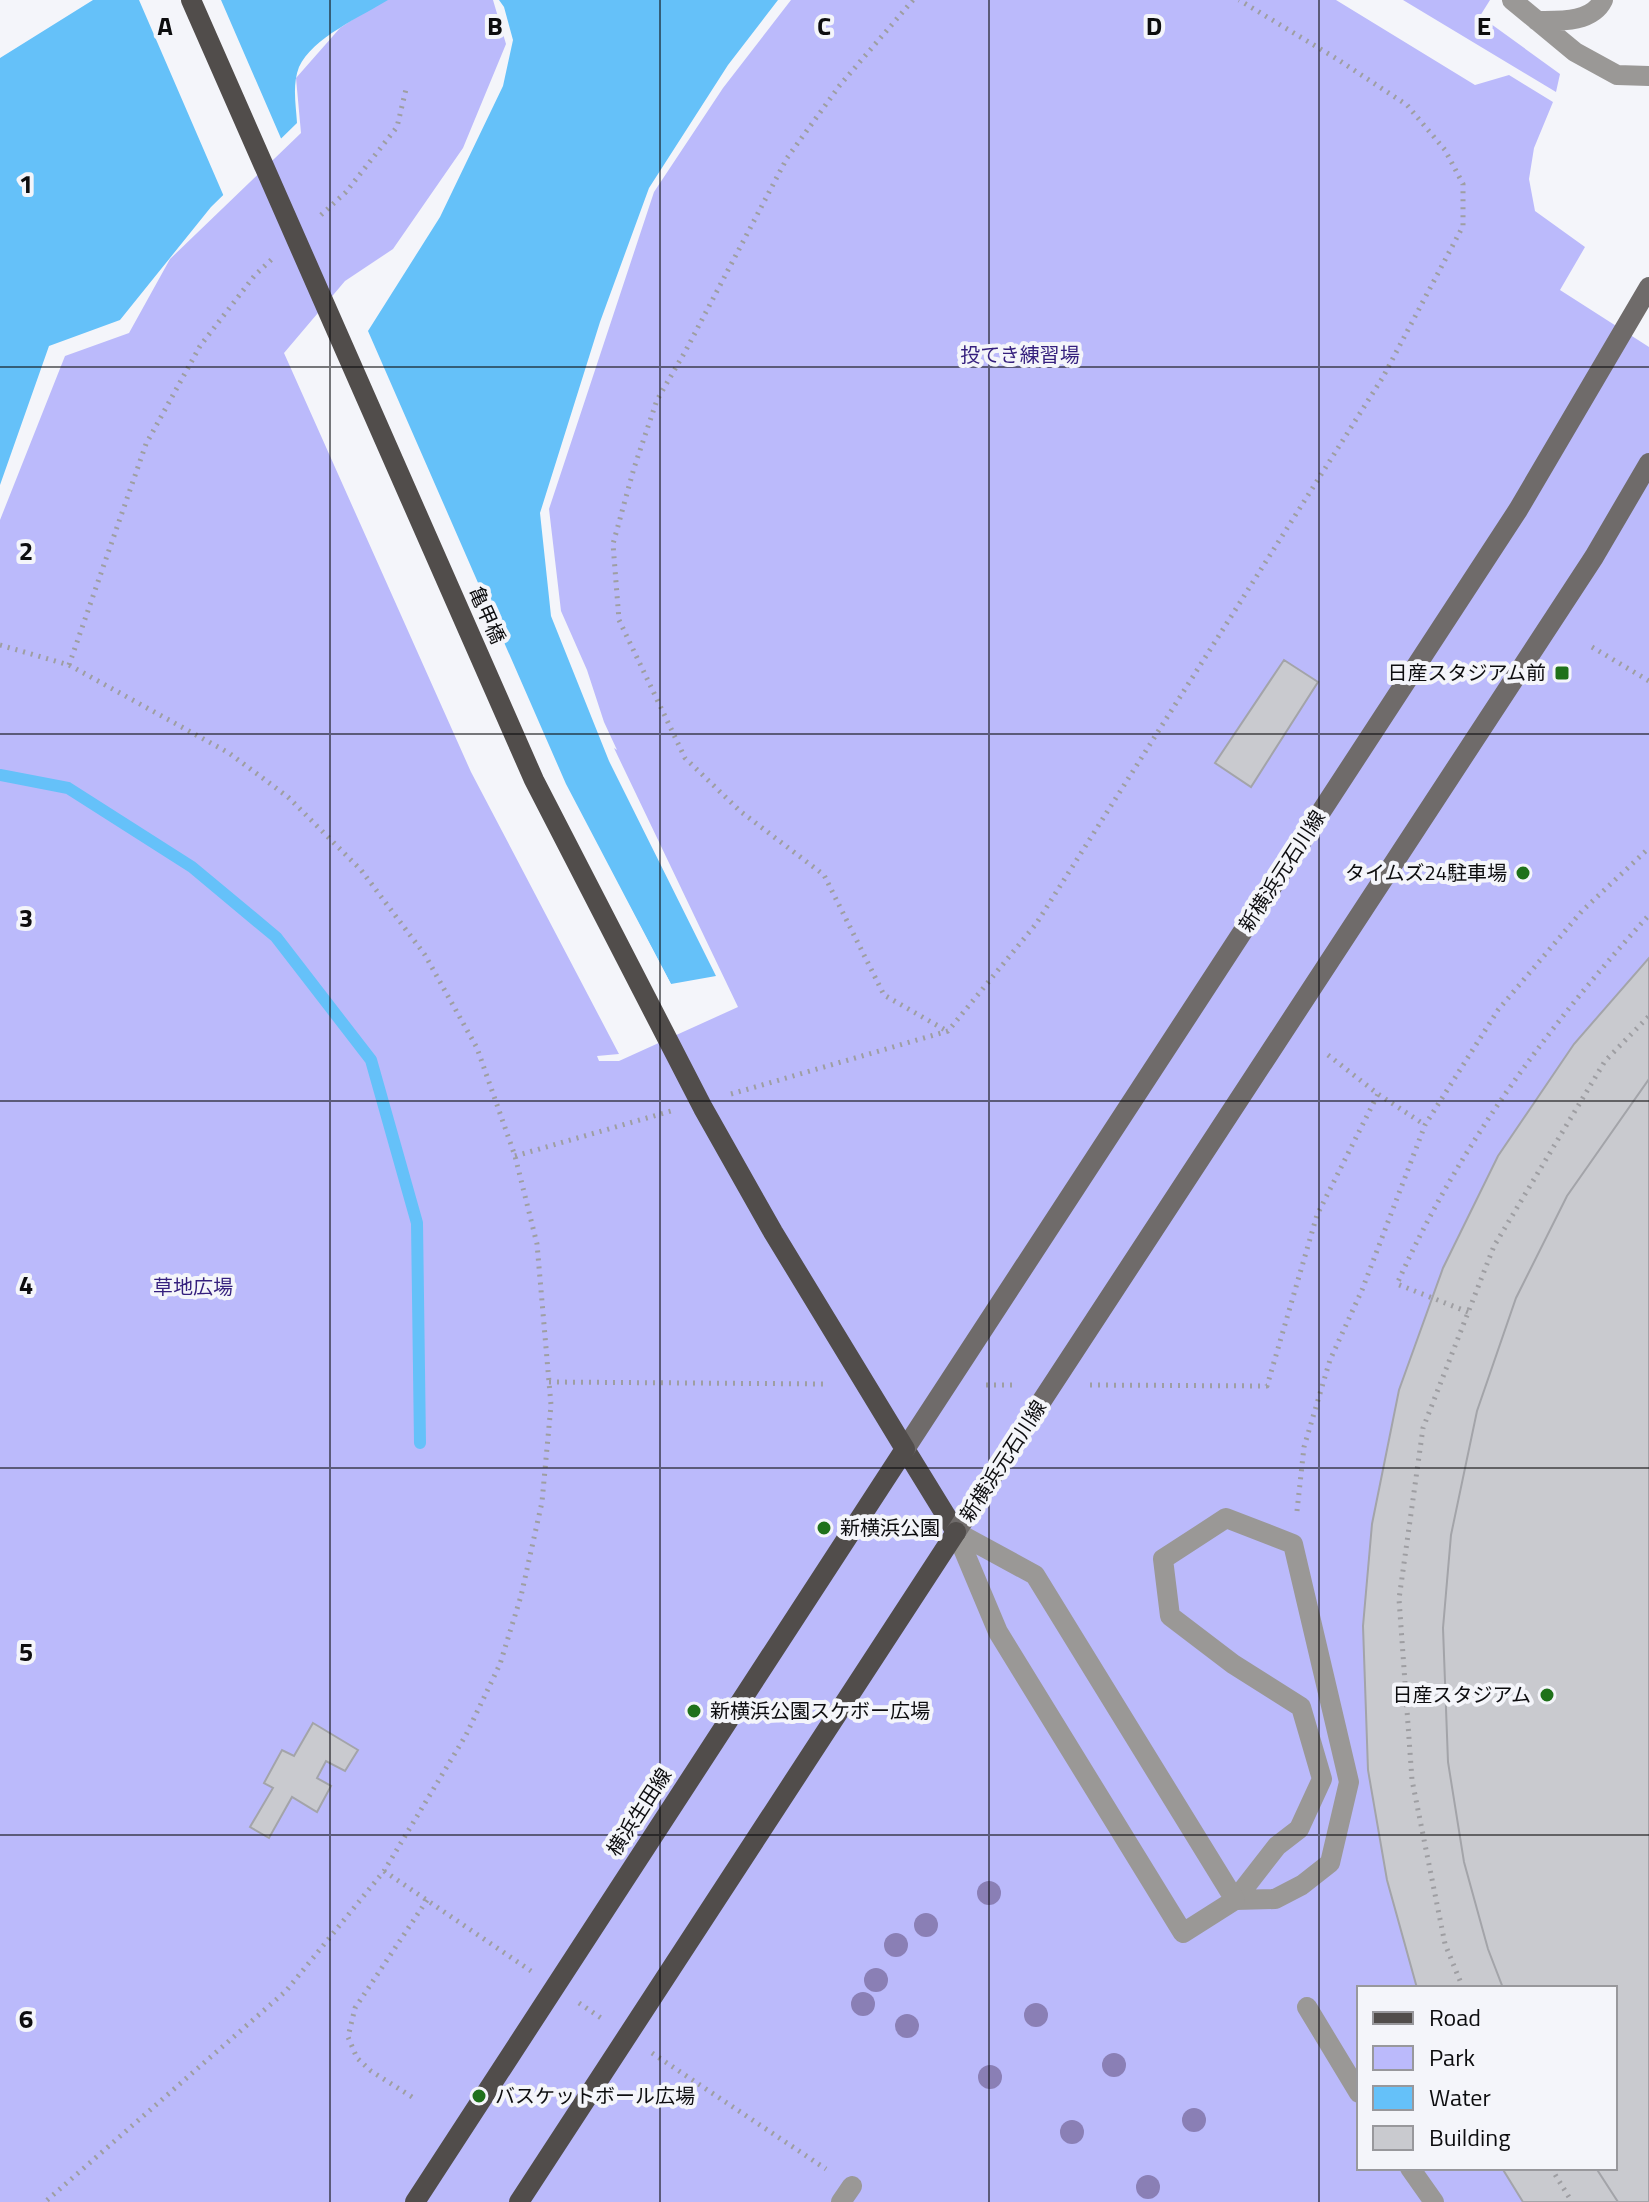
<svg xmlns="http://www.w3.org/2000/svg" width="1649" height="2202" font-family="'Titillium Web','Noto Sans JP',sans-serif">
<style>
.green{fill:#bbbafb;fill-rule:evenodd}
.water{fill:#65c1f9}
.pier{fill:#f4f5fa}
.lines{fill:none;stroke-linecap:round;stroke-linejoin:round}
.stream{stroke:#65c1f9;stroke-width:12}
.building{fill:#c9cacf;stroke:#a3a4a9;stroke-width:2}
.path{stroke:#9e9ea2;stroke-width:5;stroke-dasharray:2 6;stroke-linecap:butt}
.lane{stroke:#9a9896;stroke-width:20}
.street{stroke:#9a9896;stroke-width:20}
.primary{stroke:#514d4b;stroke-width:20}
.secondary-bridge{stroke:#6f6b6a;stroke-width:20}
.primary-bridge{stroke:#514d4b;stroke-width:20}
.tree{fill:#8a7fb5}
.grid{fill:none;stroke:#0d0d0f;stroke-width:2;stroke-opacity:0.55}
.poi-dot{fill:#1f711a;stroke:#f4f5fa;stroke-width:3}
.labels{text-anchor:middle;stroke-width:8;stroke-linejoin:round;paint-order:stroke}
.park-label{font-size:20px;fill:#341f7d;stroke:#f4f5fa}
.street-label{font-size:20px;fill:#0d0d0f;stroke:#f4f5fa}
.poi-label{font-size:20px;fill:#0d0d0f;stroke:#f4f5fa;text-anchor:end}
.grid-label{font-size:26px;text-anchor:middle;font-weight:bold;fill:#0d0d0f;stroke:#f4f5fa;stroke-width:8;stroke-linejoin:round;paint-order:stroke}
</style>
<rect width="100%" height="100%" fill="#f4f5fa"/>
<path class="green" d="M382,0H493L506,44L463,148L393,249L345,281L284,353L471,772L619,1054L597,1056L599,1061H619L738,1007L614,748L617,750L604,722L587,670L561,611L549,509L654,192L723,88L791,0H1336L1475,85L1509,75L1553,102L1534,148L1529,179L1535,211L1585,247L1560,290L1649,347V2202H0V520L65,356L129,333L170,259L301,133L296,78L340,28ZM1359,1988H1615V2168H1359Z
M1403,0H1490L1480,16L1560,74L1556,92Z"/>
<path class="water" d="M93,0H388C362,16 312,38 299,67C292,85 296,105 297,123L211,207L120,320L49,346L0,485V58Z
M499,0H778L728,65L649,188L600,322L540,513L551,616L609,761L716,976L671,984L566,784L368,331L440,217L503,86L513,40L504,7Z"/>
<path class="pier" d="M139,0H221L283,143L225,199Z
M364,329L564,783L673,988L667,986L562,786Z"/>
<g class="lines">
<path class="stream" d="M0,775L68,788L192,867L276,937L371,1060L417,1223L420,1443"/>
</g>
<path class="building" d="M1284,660L1318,682L1251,787L1215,763Z
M1649,958V1079L1567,1196L1516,1298L1477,1411L1451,1535L1443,1628L1448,1762L1464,1862L1488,1949L1503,1988H1417L1387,1880L1368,1770L1363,1626L1372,1524L1399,1390L1443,1268L1498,1156L1574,1044Z
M1649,1079V2202H1618L1596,2168H1615V1988H1503L1488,1949L1464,1862L1448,1762L1443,1628L1451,1535L1477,1411L1516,1298L1567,1196Z
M313,1723L358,1750L345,1771L326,1761L317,1778L331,1786L317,1812L292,1797L269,1838L250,1827L273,1788L264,1783L282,1750L294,1756Z
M1502,2168H1596L1618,2202H1523Z"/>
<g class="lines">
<path class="path" d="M913,0L840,85L787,158L686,350L657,400L634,468L613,544L619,620L685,758L740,811L824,875L884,995L947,1031
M321,215L346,192L397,127L407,85
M0,645L69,665L229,753L288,797L361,870L425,955L477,1048L515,1156L537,1244L551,1405L542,1502L521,1596L500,1664L466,1735L384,1871L286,1991L45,2202
M1592,647L1649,681
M69,665L146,444L200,346L255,275L272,259
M1328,1055L1378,1094L1425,1125
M731,1094L948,1031L1036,924L1383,377L1463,226V184L1445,150L1407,105L1337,59L1239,0
M515,1156L671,1111
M1468,1312L1397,1284C1458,1147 1549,1025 1649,915
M549,1382L828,1384
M986,1385H1016
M1090,1385L1267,1386L1317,1215L1378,1094
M1297,1511L1304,1447L1330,1360L1362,1290L1425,1125L1498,1010L1582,911L1649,848
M384,1871L531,1971
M1463,1988L1445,1944L1412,1780L1399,1599L1423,1428L1494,1246L1605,1061L1649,1016
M579,2003L604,2020
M652,2053L826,2169
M412,2097L371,2071L357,2058L348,2037L355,2008L427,1900
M1551,2168L1572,2202"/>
<path class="lane" d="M1512,0L1575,52L1617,75L1649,76
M1537,21C1559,21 1592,23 1603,0
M1226,1518L1293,1544L1349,1782L1330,1863L1302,1885L1275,1899L1235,1900L1277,1846L1299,1829L1322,1779L1301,1707L1233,1664L1170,1616L1163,1559Z
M1307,2007L1359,2093
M1410,2168L1434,2202
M841,2202L852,2186"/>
<path class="street" d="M956,1532L1035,1575L1235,1900L1183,1933L998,1632Z"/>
<path class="primary" d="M905,1449L956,1532"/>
<path class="secondary-bridge" d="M905,1449L1518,510L1649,287
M956,1532L1594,557L1649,463"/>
<path class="primary-bridge" d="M191,0L534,780L703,1108L773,1232L905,1449L415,2202
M519,2202L956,1532"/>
</g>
<g class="tree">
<circle cx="989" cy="1893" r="12"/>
<circle cx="926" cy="1925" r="12"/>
<circle cx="896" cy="1945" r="12"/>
<circle cx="876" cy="1980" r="12"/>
<circle cx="863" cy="2004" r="12"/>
<circle cx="1036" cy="2015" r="12"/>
<circle cx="907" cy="2026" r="12"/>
<circle cx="1114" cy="2065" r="12"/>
<circle cx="990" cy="2077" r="12"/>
<circle cx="1194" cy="2120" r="12"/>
<circle cx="1072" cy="2132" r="12"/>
<circle cx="1148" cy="2187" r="12"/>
</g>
<path class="grid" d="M330,0V2202M660,0V2202M989,0V2202M1319,0V2202M0,367H1649M0,734H1649M0,1101H1649M0,1468H1649M0,1835H1649"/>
<g class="poi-dot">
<rect x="1554" y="665" width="16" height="16" rx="4"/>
<circle cx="1523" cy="873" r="8"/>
<circle cx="824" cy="1528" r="8"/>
<circle cx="1547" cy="1695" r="8"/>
<circle cx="694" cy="1711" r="8"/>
<circle cx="479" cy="2096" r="8"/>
</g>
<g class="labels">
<g class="park-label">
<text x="1020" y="362">投てき練習場</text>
<text x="193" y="1294">草地広場</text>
</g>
<g class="street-label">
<text transform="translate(487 615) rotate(66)" y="7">亀甲橋</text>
<text transform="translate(1282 871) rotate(-57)" y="7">新横浜元石川線</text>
<text transform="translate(1003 1461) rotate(-57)" y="7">新横浜元石川線</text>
<text transform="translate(639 1812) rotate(-57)" y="7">横浜生田線</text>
</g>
<g class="poi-label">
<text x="1546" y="680">日産スタジアム前</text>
<text x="1507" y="880">タイムズ24駐車場</text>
<text x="840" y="1535" text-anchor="start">新横浜公園</text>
<text x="1531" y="1702">日産スタジアム</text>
<text x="710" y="1718" text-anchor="start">新横浜公園スケボー広場</text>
<text x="495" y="2103" text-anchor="start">バスケットボール広場</text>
</g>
</g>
<g class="grid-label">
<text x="165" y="35">A</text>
<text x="495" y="35">B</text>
<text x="824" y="35">C</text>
<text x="1154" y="35">D</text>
<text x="1484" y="35">E</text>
<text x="26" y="193">1</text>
<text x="26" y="560">2</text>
<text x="26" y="927">3</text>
<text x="26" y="1294">4</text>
<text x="26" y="1661">5</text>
<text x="26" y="2028">6</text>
</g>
<rect x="1357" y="1986" width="260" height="184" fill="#f4f5fa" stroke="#98989c" stroke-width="2"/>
<rect x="1373" y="2012" width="40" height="12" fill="#514d4b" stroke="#98989c" stroke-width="2"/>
<text x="1429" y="2026" font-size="24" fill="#0d0d0f">Road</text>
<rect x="1373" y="2046" width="40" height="24" fill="#bbbafb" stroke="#98989c" stroke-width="2"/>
<text x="1429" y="2066" font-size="24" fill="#0d0d0f">Park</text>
<rect x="1373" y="2086" width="40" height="24" fill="#65c1f9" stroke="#98989c" stroke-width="2"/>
<text x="1429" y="2106" font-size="24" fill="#0d0d0f">Water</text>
<rect x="1373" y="2126" width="40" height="24" fill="#c9cacf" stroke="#98989c" stroke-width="2"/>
<text x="1429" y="2146" font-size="24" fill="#0d0d0f">Building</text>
</svg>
